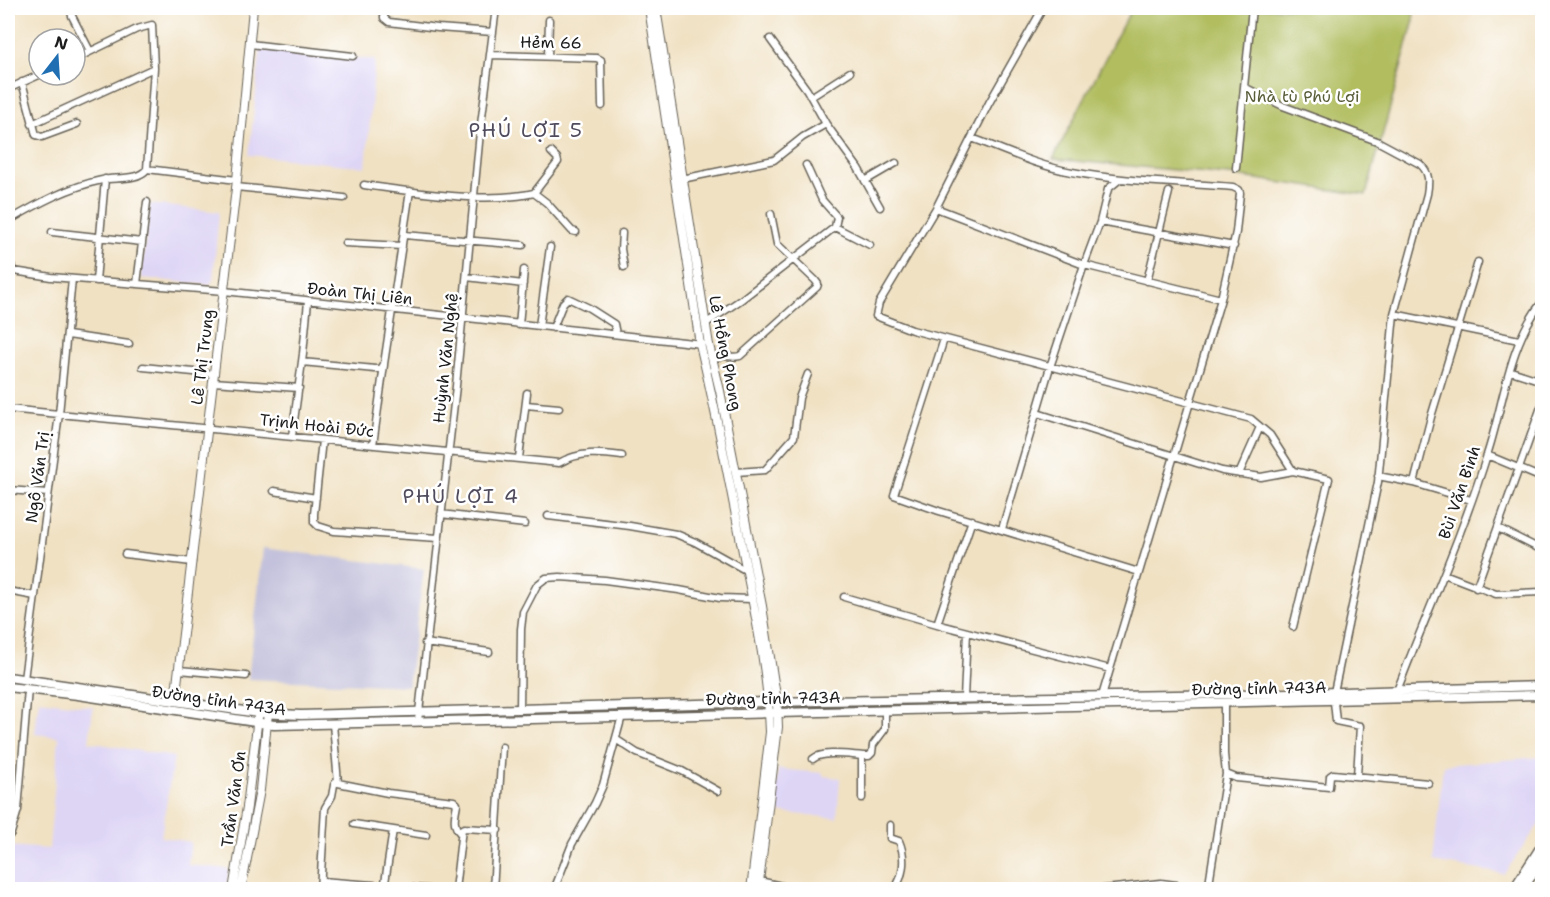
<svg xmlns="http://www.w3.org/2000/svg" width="1550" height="897" font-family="'Shantell Sans',sans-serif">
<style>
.built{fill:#ded5f5}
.industrial{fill:#c3c1db}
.green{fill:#b1bd5f;stroke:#666c3e;stroke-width:1.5}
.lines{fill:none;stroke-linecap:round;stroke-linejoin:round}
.minor-casing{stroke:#666156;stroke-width:9}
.tertiary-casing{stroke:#666156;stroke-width:10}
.secondary-casing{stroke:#666156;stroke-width:11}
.minor{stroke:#fff;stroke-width:6}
.tertiary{stroke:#fff;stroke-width:8}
.secondary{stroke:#fff;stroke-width:8}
.labels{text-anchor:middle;stroke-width:5;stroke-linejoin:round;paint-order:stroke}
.street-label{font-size:16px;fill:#1c1c1c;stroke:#fff}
.park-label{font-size:16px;fill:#585c37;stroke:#fff}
.quarter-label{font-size:20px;letter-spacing:1.5px;fill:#504b5c;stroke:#fff}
</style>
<rect width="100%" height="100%" fill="#fff"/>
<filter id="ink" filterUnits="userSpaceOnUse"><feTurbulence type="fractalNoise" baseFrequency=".0167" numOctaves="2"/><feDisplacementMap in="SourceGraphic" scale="12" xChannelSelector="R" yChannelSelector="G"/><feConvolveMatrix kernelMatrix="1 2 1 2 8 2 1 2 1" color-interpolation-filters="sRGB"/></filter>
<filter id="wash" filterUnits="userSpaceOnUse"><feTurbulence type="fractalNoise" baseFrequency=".008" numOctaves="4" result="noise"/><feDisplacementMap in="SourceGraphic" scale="24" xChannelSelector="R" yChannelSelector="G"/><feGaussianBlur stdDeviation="1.35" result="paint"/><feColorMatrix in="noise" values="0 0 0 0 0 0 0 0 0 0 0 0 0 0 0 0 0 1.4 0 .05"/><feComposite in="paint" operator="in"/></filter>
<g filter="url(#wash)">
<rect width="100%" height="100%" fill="#f0e1c2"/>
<path class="built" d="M261,47L375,60L366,167L249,155Z
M150,204L219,212L213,280L209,285L141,278Z
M39,700L93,707L89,742L174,757L161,837L191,842L188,865L229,869L226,889H8V846L49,849L59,737L35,734Z
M1542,757V820L1504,874L1433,862L1443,765Z
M778,769L823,773V776L840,778L837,818L774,812Z"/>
<path class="industrial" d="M263,548L424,569L408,686L248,679Z"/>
<path class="green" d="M1133,8H1410L1413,10L1414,20L1366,195L1229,175L1053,159L1123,24Z"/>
</g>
<g filter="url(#ink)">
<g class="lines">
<defs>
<path id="minor" d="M70,8L72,16L90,51
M384,8V18L389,22L438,28L493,32
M1043,8L989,103L936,208L879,303L876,316L912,330L1251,419L1270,435L1293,471
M1252,8L1244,87L1283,106L1377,141L1420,164C1430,173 1429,182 1427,194L1394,314L1378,482L1334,692
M770,39L807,90L826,124L858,168L880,207
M250,44L353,56
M491,55L597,58L601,60L602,106
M548,56L549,20
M22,82L36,135L42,137L77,124
M8,89L39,75
M811,97L850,72
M32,124L154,68
M972,138C1004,150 1038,166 1072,172C1125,182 1180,183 1233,187L1239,190L1240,193L1236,232L1221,299L1102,696
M1236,168L1244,87
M147,169L237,180
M682,179L774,160L803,137L826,124
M865,181L896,163
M364,185C415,192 484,204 534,193L547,203L572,231L576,232
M236,187L344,198
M534,193L558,162L557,158L551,152
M936,208L1084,265L1221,299
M8,221C37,204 68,187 102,180C115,177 138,181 147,169L154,68L152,25L137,29L75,59
M1100,222L1234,246
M835,227L870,245
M52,232L142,242
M622,233L621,249L624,267
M404,235L523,245
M345,243L402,246
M8,255L13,271
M8,270L51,277L224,291L702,344
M467,277L523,284
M96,281L105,179
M1147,281L1169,192
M137,284L147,202
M1394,314L1519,340
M705,324L742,299L835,227L837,217L822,200L806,165
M519,325L524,270
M539,326L550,247
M553,328L563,303L568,298L589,308L614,324L616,334
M68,335L129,344
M944,339L894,495L939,511L1139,572
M712,360C727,352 729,359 740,356L817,287L818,284L815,280L777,244L771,214
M302,362L375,369H381L384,364L410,191
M143,367L214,374
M1511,371L1542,381
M213,382L299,388
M526,405L559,408
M8,409L559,463C580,451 599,453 622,456
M1037,413L1222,471L1261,477L1293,471L1329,479L1293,627
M292,436L303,354L308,301
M322,440L314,514V522L318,526L334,531L438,538
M373,445L384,365
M1487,455L1542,478
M519,458L527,393
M736,472L765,470L794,437L799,398L808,374
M1239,474L1260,427
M1378,476L1414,483L1471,500
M1414,483L1431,417L1478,262
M8,490L48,493
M274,491L316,498
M441,514L525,524
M548,516L630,526L676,534L695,542L747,571
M1498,528L1542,550
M1002,529L1050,367L1084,265L1100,222L1108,189L1120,179
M125,554L192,562
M1444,574L1496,594L1542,592
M1476,588L1541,407
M8,591L35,596
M844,597L944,626L1110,669
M937,624L972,520
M425,643L489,652
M179,670L246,676
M24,679L59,414L72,279
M1397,691C1427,612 1462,536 1487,455C1504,404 1508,345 1542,302
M964,698L967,632
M1334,702L1336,721L1360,726L1357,776
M520,709L521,629L523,612L537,585L546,578L560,577L605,580L679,590L720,598L752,599
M418,721L456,386L480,132L496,8
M333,724L338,783L388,793L454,801L457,804C455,815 452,825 460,833
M617,740L637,753L682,771L718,791
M813,759C824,750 854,756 869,756L872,753L873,745L885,729V711
M1226,774L1236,778L1329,787L1330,776L1333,774L1428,783
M862,798V756
M354,824L426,835
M890,825V838L899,841C906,857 904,876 894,890
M8,837L11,833L18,810L28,689
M755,880L799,890
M321,881L437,890
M239,888L253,890
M384,889L393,830
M320,890L325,808L332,796L334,785L336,782
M455,890L462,829L464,828L498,830
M493,890L502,747
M554,890L572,844L595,803L603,785L622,716
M1096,890L1161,883L1214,890
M1208,890L1226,774L1224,754V703"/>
<path id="tertiary" d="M649,8L700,344C716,411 729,479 742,547C754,608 768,670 770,732L751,890
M656,8L709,345L720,391L762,606L777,702L778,727L758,890
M175,701L237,180L253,8
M233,890L247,807L258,717
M241,890L260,790L268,713"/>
<path id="secondary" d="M8,677L258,713L301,715L768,702L1344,692L1542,686
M8,687L78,695L274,725L1542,695
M1513,890L1542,845
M1522,890L1542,860"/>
</defs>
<use href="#minor" class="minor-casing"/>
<use href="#tertiary" class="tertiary-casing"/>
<use href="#secondary" class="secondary-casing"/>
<use href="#minor" class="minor"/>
<use href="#tertiary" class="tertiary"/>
<use href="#secondary" class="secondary"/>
</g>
</g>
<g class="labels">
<g class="street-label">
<text transform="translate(551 42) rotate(1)" y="6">Hẻm 66</text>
<text transform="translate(360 293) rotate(6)" y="6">Đoàn Thị Liên</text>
<text transform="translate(726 353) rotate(79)" y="6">Lê Hồng Phong</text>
<text transform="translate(202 357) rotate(-83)" y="6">Lê Thị Trung</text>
<text transform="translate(445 358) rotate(-84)" y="6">Huỳnh Văn Nghệ</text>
<text transform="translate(317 425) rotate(6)" y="6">Trịnh Hoài Đức</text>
<text transform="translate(37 477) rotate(-82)" y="6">Ngô Văn Trị</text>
<text transform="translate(1459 492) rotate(-71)" y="6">Bùi Văn Bình</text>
<text transform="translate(1259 688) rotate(-1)" y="6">Đường tỉnh 743A</text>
<text transform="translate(773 698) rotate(-1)" y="6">Đường tỉnh 743A</text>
<text transform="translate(219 700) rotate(8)" y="6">Đường tỉnh 743A</text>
<text transform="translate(233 799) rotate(-82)" y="6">Trần Văn Ơn</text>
</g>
<g class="park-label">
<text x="1302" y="102">Nhà tù Phú Lợi</text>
</g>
<g class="quarter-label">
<text x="526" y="137">PHÚ LỢI 5</text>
<text x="461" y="503">PHÚ LỢI 4</text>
</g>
</g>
<rect width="1550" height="897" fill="none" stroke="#fff" stroke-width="30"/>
<g transform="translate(57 57) rotate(17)"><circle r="28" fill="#ffffff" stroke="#a4a4a4" stroke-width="1.5"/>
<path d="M0-4.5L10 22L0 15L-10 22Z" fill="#1f6fb2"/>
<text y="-9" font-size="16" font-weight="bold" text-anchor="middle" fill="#1c1c1c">N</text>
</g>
</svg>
